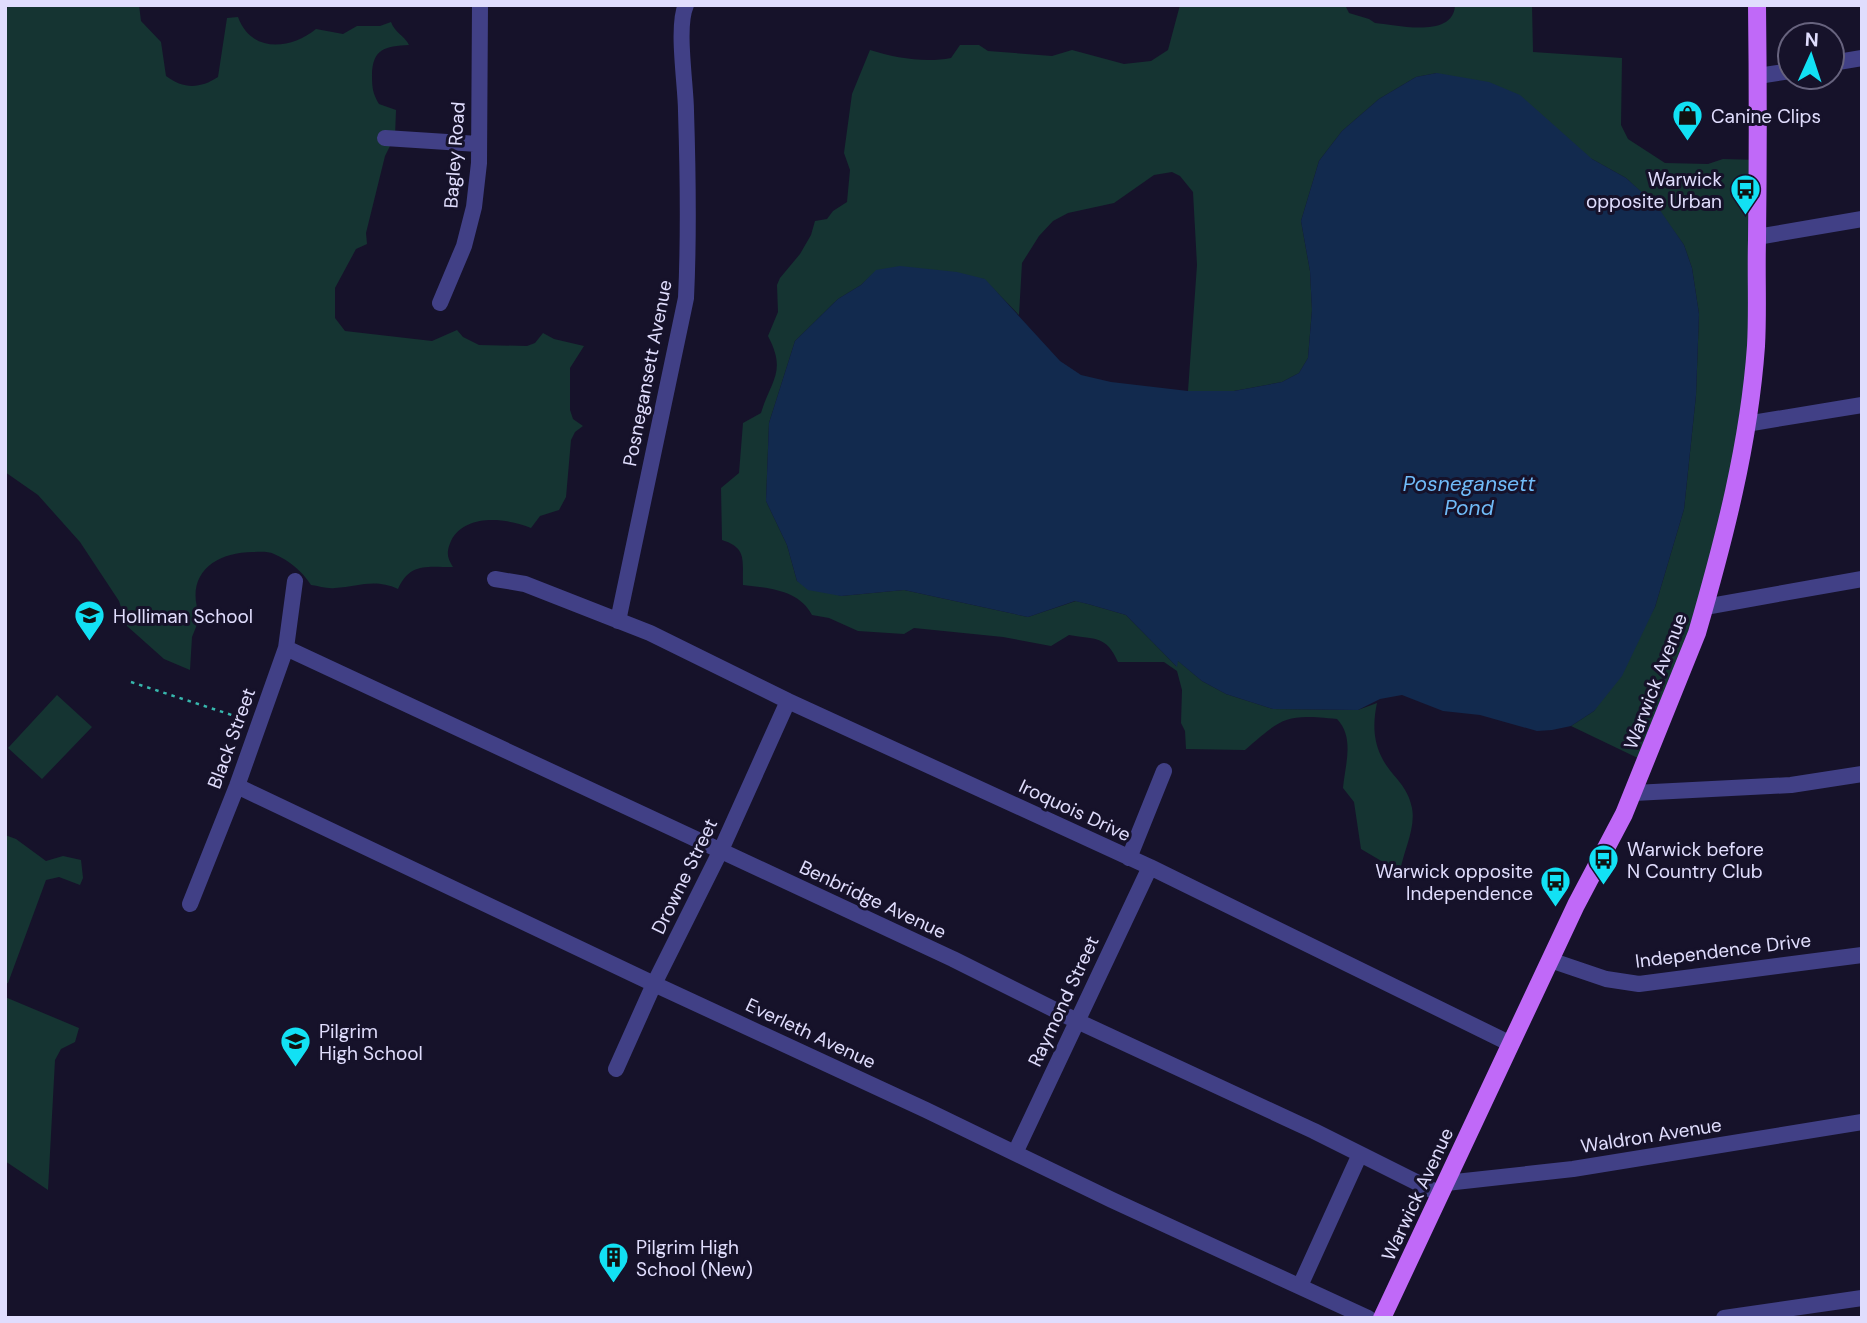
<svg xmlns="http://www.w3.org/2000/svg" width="1867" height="1323" font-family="'DM Sans',sans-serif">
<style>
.green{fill:#153432}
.water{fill:#122a4e}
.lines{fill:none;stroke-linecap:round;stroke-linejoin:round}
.path{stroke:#37b7ad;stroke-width:2.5;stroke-dasharray:3.5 5;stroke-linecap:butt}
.minor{stroke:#414086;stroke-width:16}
.major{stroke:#c069f8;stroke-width:18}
.labels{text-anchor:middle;stroke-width:6;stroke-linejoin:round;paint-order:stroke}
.poi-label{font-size:19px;fill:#e0ddfd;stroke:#16122a;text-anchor:start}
.street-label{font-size:19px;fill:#e0ddfd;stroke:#16122a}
.water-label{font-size:21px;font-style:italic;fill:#70bbf8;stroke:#16122a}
</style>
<rect width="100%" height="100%" fill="#16122a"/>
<path class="green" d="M8,5H139L141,21L161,42L166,76C183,89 200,89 218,77L227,18L238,17C251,53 290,50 316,29L343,34L357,26H380L391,22C395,33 404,35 409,45C385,46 372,49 372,76C372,88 373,94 379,104L396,110L395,136L385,156L366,233L367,244L356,249L335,288V318L345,331L432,341L457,330L463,337L479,345L527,346L535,343L543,333L554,339L584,346L570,368V410L573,419L583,426L575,432L571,440L566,497L559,510L540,516L531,528C507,518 465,513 451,541C446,552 447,558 453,567C427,567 410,562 398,589C374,578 358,587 335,588C327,589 319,586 311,585C302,571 290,561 274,554C268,551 259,552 253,552C213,552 184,576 200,617L192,637L190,670L164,659L127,626L119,601L80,542L38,495L5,472V17Z
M1180,5H1345L1349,13L1369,19L1375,23C1396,25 1454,39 1455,5H1532L1533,52L1622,58L1621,125L1628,139L1665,163L1708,164L1723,159L1758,160L1757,344L1727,530L1644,761L1571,726L1594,711L1655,607L1684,509L1696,395L1699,314L1692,268L1684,245L1656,206L1626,178L1437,73L1416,77L1379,99L1342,131L1319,161L1301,221L1310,271L1312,310L1308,358L1299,373L1282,382L1234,391H1188L1197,265L1193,192L1180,176L1172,172L1154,175L1114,203L1068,213L1053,221L1039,236L1022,263L1019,315L984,279L876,271L861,285L838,299L795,341L769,423L766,501L787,545L797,581L841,596L904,590L1028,617L1076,601L1088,604L1126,615L1176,666L1177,660L1202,681L1226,694L1273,709L1358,710L1377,703C1373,722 1373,739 1381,756C1391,777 1407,783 1412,808C1416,829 1403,852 1400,872L1361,849L1354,802L1343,788C1345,765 1355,738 1337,719C1286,714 1284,716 1245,750L1186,749L1185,731L1181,723L1182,690L1177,671L1164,662H1118C1106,635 1096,640 1069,635L1051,646L1003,637L914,628L904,634L858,631L829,618L812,615C799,590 769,588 743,585C742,561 748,548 722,540L721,488L739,473L743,423L761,413C771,380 787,372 768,336L778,312L777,285L780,278L800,254L811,235L815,221L827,219L833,211L847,202L850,170L844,153L852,94L870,50C895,58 925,63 951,58L960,45H979L988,51L1052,56L1072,50L1124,64L1151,61L1168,50Z
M57,695L92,727L42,779L8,748Z
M5,835L16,839L46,861L63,856L81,860L83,878L80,885L59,877L46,880L8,983L5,984Z
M5,997L79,1028L75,1042L61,1049L55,1060L48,1190L5,1161Z"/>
<path class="water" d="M1437,73L1489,82L1520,95L1592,159L1626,178L1657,206L1684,245L1692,268L1699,314L1696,395L1684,509L1655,607L1622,676L1594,711L1571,726L1552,730L1537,731L1480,715L1443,711L1402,695L1380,699L1358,710L1273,709L1226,694L1202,681L1178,661L1177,667L1126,615L1088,604L1075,601L1028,617L904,590L841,596L808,590L797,581L787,545L766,501L769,423L795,341L838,299L861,285L876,270L900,266L957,272L985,279L1060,361L1081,375L1111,382L1188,391H1234L1282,382L1299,373L1308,358L1312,310L1310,271L1301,221L1319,161L1342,131L1379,99L1416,77Z"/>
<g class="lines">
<path class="path" d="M131,682L244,719"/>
<path class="minor" d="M1832,63L1862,58
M1758,76L1790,71
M385,138L478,144
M1757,237L1862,219
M440,303L464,246L474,207L479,163L480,5
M1746,424L1862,405
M495,579L525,584L650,633L788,701L1150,867L1511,1044
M1705,607L1862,579
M618,621L686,298C689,236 688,174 686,111C686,86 676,26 686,5
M286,648L953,959L1077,1021L1314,1131L1440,1194
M237,786L654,984L926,1110L1112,1200L1368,1318
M1634,793L1791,785L1862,774
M1129,858L1164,771
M190,904L237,786L286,648L295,581
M1550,960L1606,979L1639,984L1862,955
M616,1069L654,984L721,850L788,701
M1015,1153L1150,867
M1446,1183L1573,1169L1862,1122
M1300,1286L1360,1154
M1724,1318L1862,1298"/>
<path class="major" d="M1382,1318L1576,905L1624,814L1697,633C1724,540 1749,444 1756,346C1758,311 1756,275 1757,240C1758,162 1758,83 1757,5"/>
</g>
<defs>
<symbol id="shop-pin" viewBox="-11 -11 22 30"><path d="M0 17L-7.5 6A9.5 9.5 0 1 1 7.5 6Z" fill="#12e1f4" stroke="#16122a"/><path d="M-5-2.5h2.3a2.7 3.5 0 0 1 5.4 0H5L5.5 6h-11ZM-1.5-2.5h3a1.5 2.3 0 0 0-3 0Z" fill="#111"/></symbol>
<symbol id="bus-pin" viewBox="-11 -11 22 30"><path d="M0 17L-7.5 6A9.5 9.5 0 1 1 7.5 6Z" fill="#12e1f4" stroke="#16122a"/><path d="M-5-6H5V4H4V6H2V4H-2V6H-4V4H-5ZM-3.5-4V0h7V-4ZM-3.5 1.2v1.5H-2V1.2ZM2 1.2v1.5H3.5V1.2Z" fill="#111"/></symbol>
<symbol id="school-pin" viewBox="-11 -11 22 30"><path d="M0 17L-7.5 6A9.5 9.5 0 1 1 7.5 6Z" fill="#12e1f4" stroke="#16122a"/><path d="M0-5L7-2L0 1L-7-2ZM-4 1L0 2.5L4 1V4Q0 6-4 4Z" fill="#111"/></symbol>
<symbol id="building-pin" viewBox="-11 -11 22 30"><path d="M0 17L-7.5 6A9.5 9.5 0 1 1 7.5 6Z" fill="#12e1f4" stroke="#16122a"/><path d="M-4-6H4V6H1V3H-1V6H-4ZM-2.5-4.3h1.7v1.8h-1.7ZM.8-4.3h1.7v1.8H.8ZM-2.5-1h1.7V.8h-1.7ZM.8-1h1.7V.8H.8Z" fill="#111"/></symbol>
</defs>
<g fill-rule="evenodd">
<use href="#shop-pin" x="1670" y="98" width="35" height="47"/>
<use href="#bus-pin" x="1728" y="172" width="35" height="47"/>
<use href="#school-pin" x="72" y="598" width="35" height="47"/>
<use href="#bus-pin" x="1586" y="842" width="35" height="47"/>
<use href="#bus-pin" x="1538" y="864" width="35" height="47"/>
<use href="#school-pin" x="278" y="1024" width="35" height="47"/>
<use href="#building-pin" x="596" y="1240" width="35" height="47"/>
</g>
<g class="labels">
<g class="poi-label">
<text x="1711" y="123">Canine Clips</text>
<text x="1722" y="186" text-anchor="end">Warwick<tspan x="1722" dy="22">opposite Urban</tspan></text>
<text x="113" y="623">Holliman School</text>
<text x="1627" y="856">Warwick before<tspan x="1627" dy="22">N Country Club</tspan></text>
<text x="1533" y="878" text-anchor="end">Warwick opposite<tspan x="1533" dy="22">Independence</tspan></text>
<text x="319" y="1038">Pilgrim<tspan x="319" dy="22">High School</tspan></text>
<text x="636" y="1254">Pilgrim High<tspan x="636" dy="22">School (New)</tspan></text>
</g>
<g class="street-label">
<text transform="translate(454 155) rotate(-86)" y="7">Bagley Road</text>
<text transform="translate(647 373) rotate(-79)" y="7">Posnegansett Avenue</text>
<text transform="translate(1655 681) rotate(-69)" y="7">Warwick Avenue</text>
<text transform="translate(231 738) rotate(-70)" y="7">Black Street</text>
<text transform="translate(1075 810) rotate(25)" y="7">Iroquois Drive</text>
<text transform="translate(684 876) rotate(-64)" y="7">Drowne Street</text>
<text transform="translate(873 899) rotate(25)" y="7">Benbridge Avenue</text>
<text transform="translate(1723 950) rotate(-7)" y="7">Independence Drive</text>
<text transform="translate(1063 1001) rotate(-65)" y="7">Raymond Street</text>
<text transform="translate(811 1033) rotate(25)" y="7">Everleth Avenue</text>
<text transform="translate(1651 1135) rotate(-9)" y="7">Waldron Avenue</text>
<text transform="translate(1417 1194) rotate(-65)" y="7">Warwick Avenue</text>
</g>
<g class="water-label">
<text x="1469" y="491">Posnegansett<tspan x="1469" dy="24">Pond</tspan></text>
</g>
</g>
<rect width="1867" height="1323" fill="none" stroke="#e0ddfd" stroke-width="14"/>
<g transform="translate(1811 56) rotate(3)"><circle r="33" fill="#16122a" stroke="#67637e" stroke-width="2"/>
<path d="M0-5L12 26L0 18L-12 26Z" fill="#12e1f4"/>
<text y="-10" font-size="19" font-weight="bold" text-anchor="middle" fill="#e0ddfd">N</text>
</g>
</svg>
